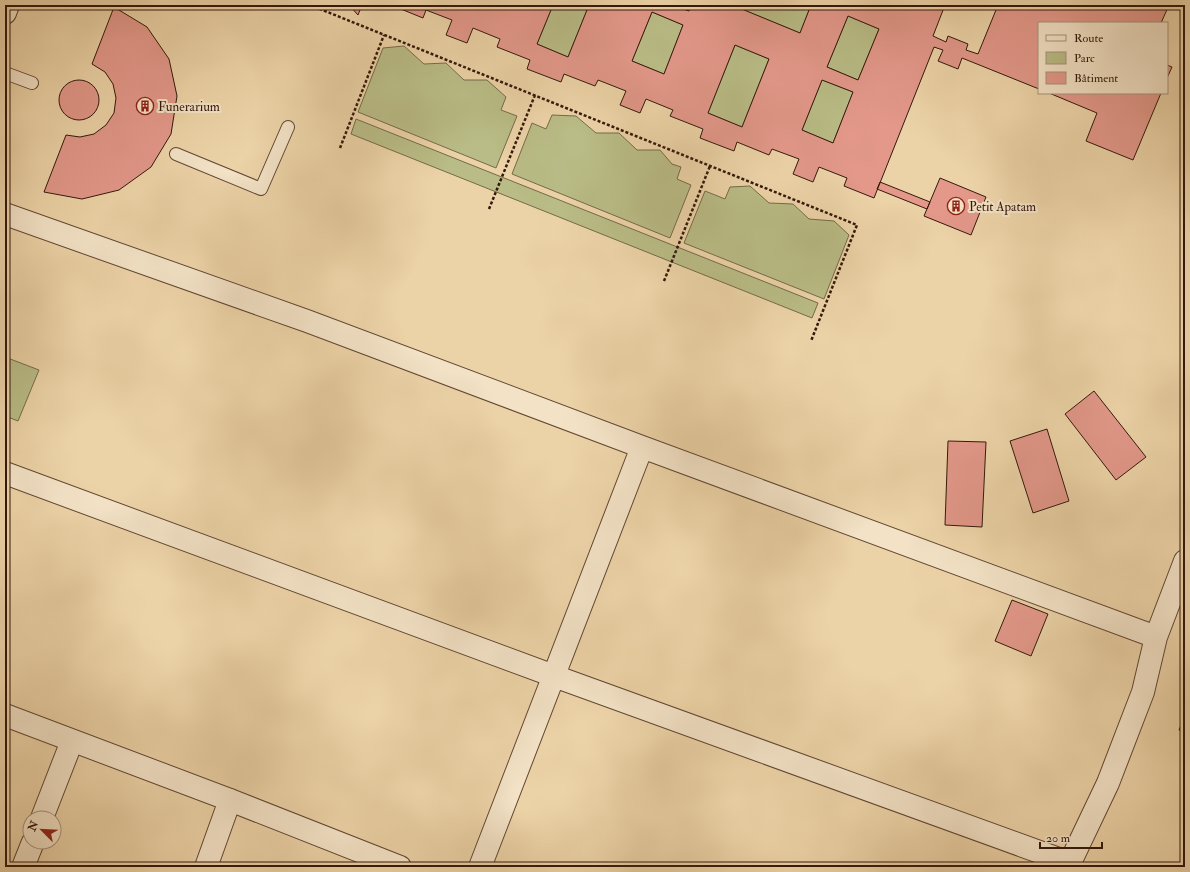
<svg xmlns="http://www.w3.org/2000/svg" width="1190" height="872" font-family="'IM FELL Double Pica',serif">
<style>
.green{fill:#b9bc86;stroke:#766a48}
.building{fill:#e3988a;stroke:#34180b;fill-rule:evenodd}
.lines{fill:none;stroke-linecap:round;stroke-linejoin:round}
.service-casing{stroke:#624732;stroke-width:14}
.minor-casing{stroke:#624732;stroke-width:24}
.tertiary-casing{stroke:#624732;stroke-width:24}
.path{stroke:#34180b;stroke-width:2.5;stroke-dasharray:3 2;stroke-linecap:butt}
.service{stroke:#f3e2c6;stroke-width:12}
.minor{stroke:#f3e2c6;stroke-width:22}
.tertiary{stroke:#f3e2c6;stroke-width:22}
.labels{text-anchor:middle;stroke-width:4;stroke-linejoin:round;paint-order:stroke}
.poi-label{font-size:13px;fill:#34180b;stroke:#f3e2c6;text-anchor:start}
</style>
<rect width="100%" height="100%" fill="#ecd3a7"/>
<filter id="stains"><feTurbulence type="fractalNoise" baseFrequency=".005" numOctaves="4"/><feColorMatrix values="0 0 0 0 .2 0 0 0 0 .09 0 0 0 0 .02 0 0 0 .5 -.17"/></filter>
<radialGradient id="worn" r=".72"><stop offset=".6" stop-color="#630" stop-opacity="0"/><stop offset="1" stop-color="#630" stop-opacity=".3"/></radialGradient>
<path class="green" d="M553,5H589L568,57L537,44Z
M732,5H811L800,33Z
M652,12L683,25L664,74L632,61Z
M848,16L879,29L858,80L827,67Z
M735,45L769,59L742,127L708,113Z
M404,46L424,64L446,63L464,80H487L506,97L501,110L517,116L496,168L358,112L383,48Z
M822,80L853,92L833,143L802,130Z
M552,115L576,116L596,133H619L637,150H660L672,164L681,167L677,179L691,185L670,238L512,174L532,123L546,129Z
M356,119L818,303L812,318L351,134Z
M750,186L769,203L793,204L809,219L834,221L849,235L824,299L684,243L705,191L725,199L730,187Z
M5,357L39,370L18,421L5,416Z"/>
<path class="building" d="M349,5H362L358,15Z
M391,5H490L496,7V5H553L537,44L568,57L589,5H672L689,11L691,5H732L800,33L811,5H945L933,36L946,42L948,36L968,44L966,50L978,54L998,5H1169L1161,23H1039V89L962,58L958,69L938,61L943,50L934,47L874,198L844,186L847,178L819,167L813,182L793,174L799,159L772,149L769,155L737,142L734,151L700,138L703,129L670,116L673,110L646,99L640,113L620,105L626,91L598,80L595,86L564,74L561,82L527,69L530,60L497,47L500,39L473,28L467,43L446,35L452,20L426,10L423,18ZM652,12L683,25L664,74L632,61ZM848,16L879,29L858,80L827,67ZM735,45L769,59L742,127L708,113ZM822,80L853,92L833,143L802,130Z
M114,7L147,27L169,59L177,96L171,134L151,167L119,190L82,199L44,192L66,135L80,137L94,134L106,125L114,113L116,98L113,84L105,72L92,64Z
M1167,65L1172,67L1167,78Z
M59 100a20 20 0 1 1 40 0a20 20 0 1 1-40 0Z
M1049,93H1161L1133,160L1086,141L1097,113Z
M940,178L986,197L971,235L924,216Z
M880,182L930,202L927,209L877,189Z
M1094,391L1146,457L1116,480L1065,414Z
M1047,429L1069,501L1033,513L1010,441Z
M948,441L986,442L982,527L945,525Z
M1012,600L1048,614L1031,656L995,641Z
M1185,715V733L1179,730Z"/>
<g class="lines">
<defs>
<path id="service" d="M5,73L32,83
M176,154L261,189L288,127"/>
<path id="minor" d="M5,214L307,321L642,447L1156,637
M5,473L554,676L1070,863
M42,818L72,741
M23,867L33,842
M206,867L230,800
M480,867L642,447
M1068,867L1108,783L1143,692L1156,637L1185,561"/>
<path id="tertiary" d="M5,13L8,5
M5,715L230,800L400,867"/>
</defs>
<use href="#service" class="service-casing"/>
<use href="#minor" class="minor-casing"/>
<use href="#tertiary" class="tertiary-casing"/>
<path class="path" d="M310,5L857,225L811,341
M340,148L384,35
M489,209L535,95
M664,281L710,166"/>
<use href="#service" class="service"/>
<use href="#minor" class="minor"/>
<use href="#tertiary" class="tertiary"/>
</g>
<defs>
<symbol id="building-ring" viewBox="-11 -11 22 22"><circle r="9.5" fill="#f3e2c6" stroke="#8f2418" stroke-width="1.5"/><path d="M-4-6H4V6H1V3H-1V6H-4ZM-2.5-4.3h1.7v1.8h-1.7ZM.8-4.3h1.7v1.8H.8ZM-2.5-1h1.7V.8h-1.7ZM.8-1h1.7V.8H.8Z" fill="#8f2418"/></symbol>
</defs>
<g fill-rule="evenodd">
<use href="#building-ring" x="135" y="96" width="20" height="20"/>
<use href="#building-ring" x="946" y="196" width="20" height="20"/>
</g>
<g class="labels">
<g class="poi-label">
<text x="158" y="111">Funerarium</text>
<text x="969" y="211">Petit Apatam</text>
</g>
</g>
<rect width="1190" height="872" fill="none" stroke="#ecd3a7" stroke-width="20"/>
<rect x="6" y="6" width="1178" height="860" fill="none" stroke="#34180b" stroke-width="2"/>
<rect x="10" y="10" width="1170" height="852" fill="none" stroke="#34180b"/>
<rect x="1038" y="22" width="130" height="72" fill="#f3e2c6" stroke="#a7917b"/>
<rect x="1046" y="35" width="20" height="6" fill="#f3e2c6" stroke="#a7917b"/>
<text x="1074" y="42" font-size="12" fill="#34180b">Route</text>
<rect x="1046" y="52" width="20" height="12" fill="#b9bc86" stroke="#a7917b"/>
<text x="1074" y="62" font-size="12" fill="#34180b">Parc</text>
<rect x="1046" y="72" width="20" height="12" fill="#e3988a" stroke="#a7917b"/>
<text x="1074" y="82" font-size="12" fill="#34180b">Bâtiment</text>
<g transform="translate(42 830) rotate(294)"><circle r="19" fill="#f3e2c6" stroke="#a7917b"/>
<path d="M0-3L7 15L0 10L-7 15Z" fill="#8f2418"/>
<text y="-6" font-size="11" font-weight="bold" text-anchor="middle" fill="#34180b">N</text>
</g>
<path d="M1040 842v6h62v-6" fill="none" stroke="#34180b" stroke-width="2"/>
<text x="1046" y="842" font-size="12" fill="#34180b" stroke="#f3e2c6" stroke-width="3" paint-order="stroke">20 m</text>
<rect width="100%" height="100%" filter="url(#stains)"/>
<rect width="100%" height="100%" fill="url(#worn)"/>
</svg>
